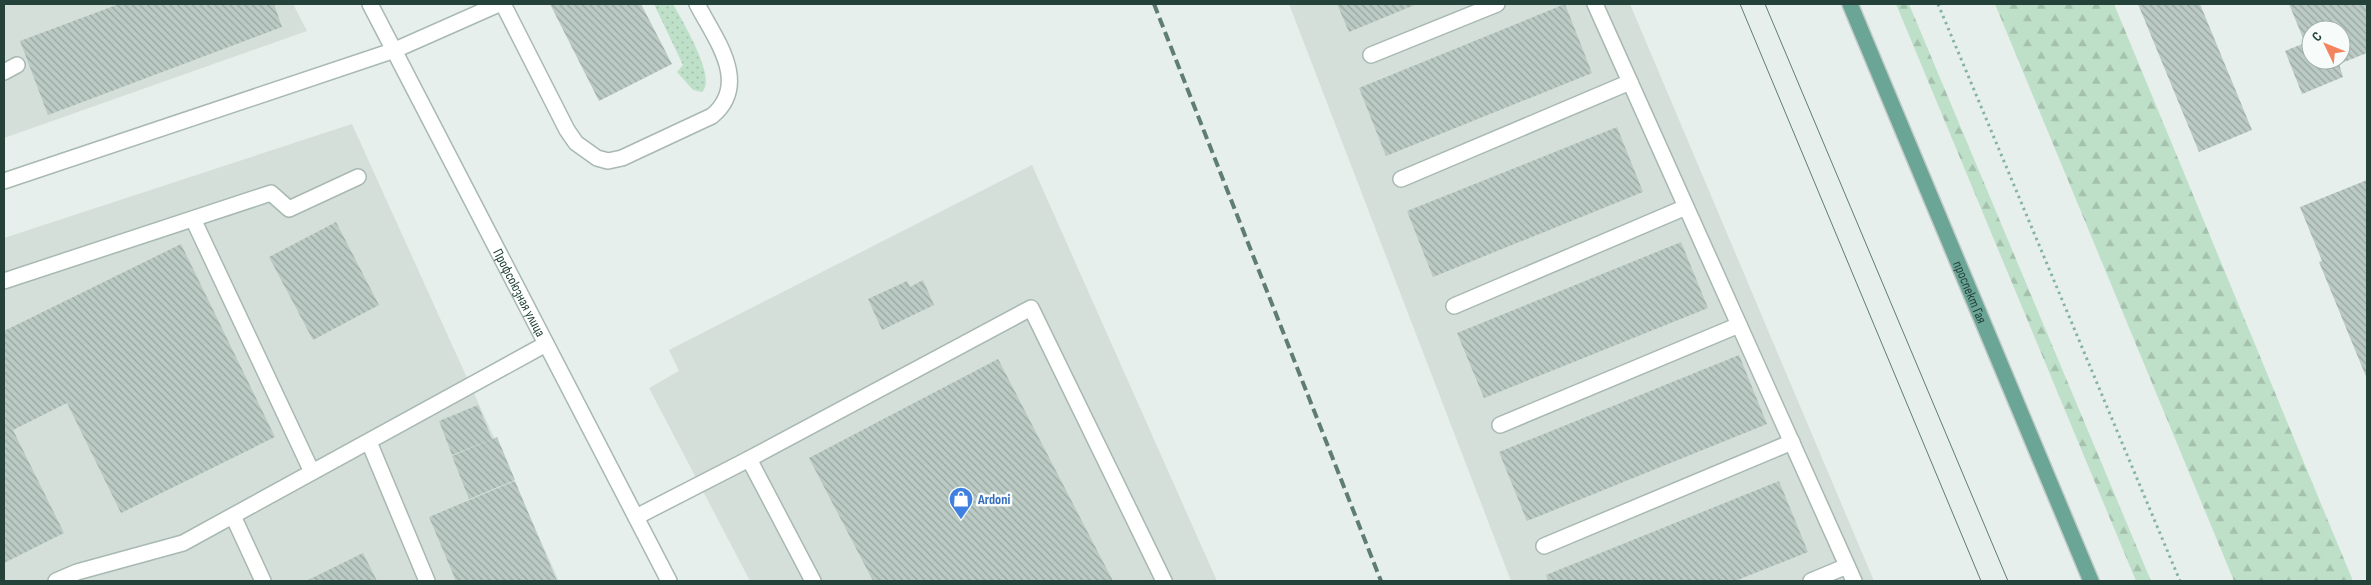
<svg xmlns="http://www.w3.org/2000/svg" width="2371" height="585" font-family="'Sofia Sans Condensed',sans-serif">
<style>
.built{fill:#d4dfda}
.grass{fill:url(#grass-dots)}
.forest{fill:url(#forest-firs)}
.building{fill:url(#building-back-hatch);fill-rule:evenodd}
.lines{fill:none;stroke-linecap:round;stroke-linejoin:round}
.minor-casing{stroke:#a8b8b2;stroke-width:18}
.major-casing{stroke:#c2cac8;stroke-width:18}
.path{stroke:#86b3a5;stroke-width:3;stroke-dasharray:2.5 4;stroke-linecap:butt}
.minor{stroke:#fff;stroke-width:15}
.major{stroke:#6aa596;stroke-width:15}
.tram{stroke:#5f7d75;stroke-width:1}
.rail{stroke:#5f7d75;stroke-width:4;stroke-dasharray:10 5;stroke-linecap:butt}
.labels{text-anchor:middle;stroke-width:5;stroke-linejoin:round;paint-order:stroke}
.street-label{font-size:14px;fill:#24423a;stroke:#f7fbf9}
.shop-label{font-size:14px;font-weight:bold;fill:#366cbe;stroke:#f7fbf9;text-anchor:start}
</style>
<defs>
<pattern id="grass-dots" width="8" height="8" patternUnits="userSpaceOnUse" patternTransform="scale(1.25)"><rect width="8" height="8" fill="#bfe0c8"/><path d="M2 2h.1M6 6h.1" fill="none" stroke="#a4c1ad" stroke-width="1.8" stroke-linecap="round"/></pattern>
<pattern id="forest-firs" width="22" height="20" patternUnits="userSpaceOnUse" patternTransform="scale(1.25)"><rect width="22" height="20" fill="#bfe0c8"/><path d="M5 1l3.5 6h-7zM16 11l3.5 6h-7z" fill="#a4c1ad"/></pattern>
<pattern id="building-back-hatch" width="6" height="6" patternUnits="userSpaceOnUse" patternTransform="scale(1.25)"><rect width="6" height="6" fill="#bbcac4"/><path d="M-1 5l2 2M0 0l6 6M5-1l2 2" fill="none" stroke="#98a6a0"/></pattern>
</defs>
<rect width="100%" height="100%" fill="#e6efeb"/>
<path class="built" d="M4,4H293L307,31L4,138Z
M1289,4H1630L1874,581H1511Z
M352,124L559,581H4V238Z
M1032,165L1217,581H750L649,388L679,371L669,350Z"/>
<path class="grass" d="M654,4H673C681,19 718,79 702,92L693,90L677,72L683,65Z"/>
<path class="forest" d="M1896,4H1909L2151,581H2136Z
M1995,4H2114L2353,581H2234Z"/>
<path class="building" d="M119,4H274L282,27L48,115L20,41Z
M550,4H641L672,64L599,101Z
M1337,4H1417L1349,32Z
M1565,4L1592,73L1386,156L1359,88Z
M2138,4H2200L2252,130L2199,152Z
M2289,4H2367V53L2339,64L2343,77L2302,94L2285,51L2305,43ZM2311,30H2341V60H2311Z
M1617,127L1643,192L1433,277L1407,211Z
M2367,180V379L2319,262L2322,261L2300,207Z
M336,222L379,305L313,340L269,257Z
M1681,242L1708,308L1484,398L1457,333Z
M181,244L275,437L121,513L67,403L13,430L64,533L4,563V331Z
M923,280L934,305L882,330L868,299L907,281L910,287Z
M1739,355L1767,424L1527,521L1499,452Z
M998,359L1113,581H873L809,458Z
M478,405L492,439L452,455L439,421Z
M497,437L515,480L469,499L452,456Z
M515,481L557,581H456L429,517Z
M1779,481L1808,552L1735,581H1548L1546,575Z
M363,553L377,581H306Z"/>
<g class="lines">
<defs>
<g id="minor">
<path id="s1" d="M370,4L669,581"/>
<path d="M503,4L567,130L576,143L597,158L608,161L622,158L712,116C751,83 715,39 697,4"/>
<path d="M1595,4L1854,581"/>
<path d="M1371,55L1497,4"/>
<path d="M4,72L17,65"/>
<path d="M1401,179L1630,82"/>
<path d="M4,181L395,50L499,4"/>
<path d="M193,219L312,472"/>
<path d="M4,281L271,193L289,209L358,177"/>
<path d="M1454,306L1686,207"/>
<path d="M1500,425L1739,325"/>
<path d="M369,442L427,581"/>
<path d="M749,459L813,581"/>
<path d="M233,516L263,581"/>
<path d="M636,517L749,459L1031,308L1164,581"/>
<path d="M1544,546L1792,442"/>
<path d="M56,581L77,572L183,543L546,344"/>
<path d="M1811,581L1847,566"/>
</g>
<g id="major">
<path id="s2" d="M1850,4L2091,581"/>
</g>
</defs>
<use href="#minor" class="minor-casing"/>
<use href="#major" class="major-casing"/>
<path class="path" d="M1938,4L2180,581"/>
<use href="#minor" class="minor"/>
<use href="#major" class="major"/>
<path class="tram" d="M1740,4L1981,581
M1765,4L2008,581"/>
<path class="rail" d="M1154,4L1381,581"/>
</g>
<defs>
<symbol id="shop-pin" viewBox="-11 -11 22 30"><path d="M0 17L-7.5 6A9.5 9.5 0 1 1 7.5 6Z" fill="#3f7fe0" stroke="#f7fbf9"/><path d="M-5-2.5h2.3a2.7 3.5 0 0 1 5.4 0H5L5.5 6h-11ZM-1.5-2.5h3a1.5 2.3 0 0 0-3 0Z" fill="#fff"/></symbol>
</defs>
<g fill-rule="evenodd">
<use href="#shop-pin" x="947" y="485" width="28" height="38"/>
</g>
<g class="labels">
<g class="street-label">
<text dy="5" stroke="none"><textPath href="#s1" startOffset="325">Профсоюзная улица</textPath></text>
<text dy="5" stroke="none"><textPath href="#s2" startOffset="312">проспект Гая</textPath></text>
</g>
<g class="shop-label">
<text x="978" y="504">Ardoni</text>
</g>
</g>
<rect width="2371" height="585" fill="none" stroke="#24423a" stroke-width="10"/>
<g transform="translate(2326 45) rotate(313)"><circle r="24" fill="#f7fbf9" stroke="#a3b1ad"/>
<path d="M0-4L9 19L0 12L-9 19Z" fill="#f4845f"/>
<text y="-8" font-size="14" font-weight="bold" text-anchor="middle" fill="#24423a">С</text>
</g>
</svg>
